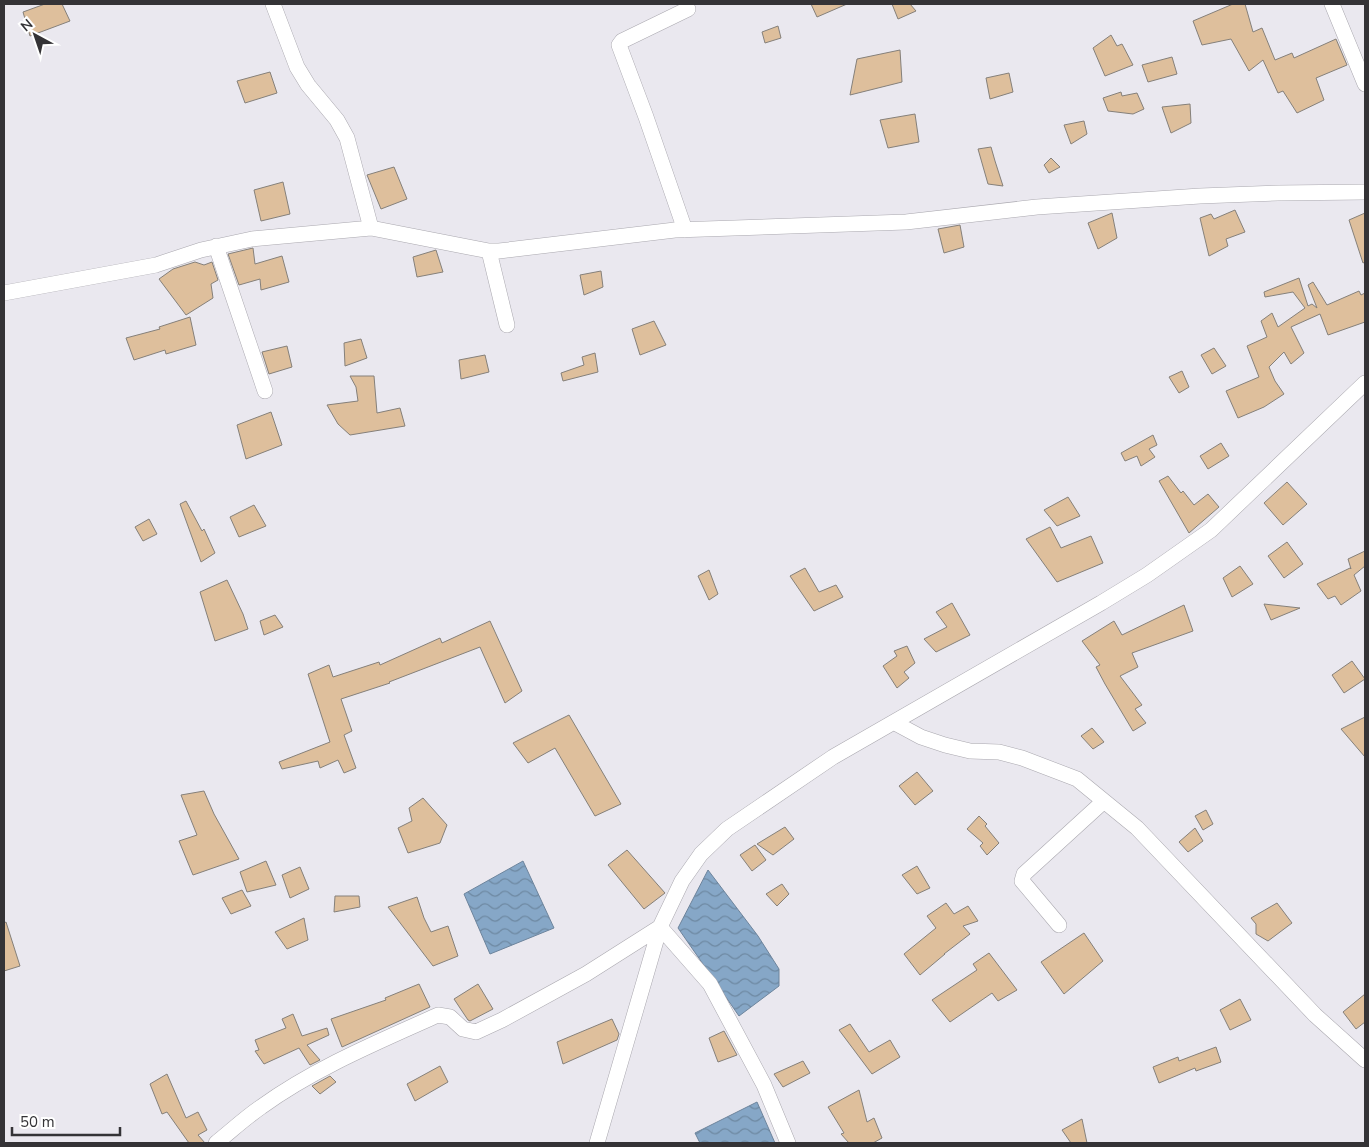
<svg xmlns="http://www.w3.org/2000/svg" width="1369" height="1147" font-family="'Nunito Sans',sans-serif">
<style>
.water{fill:url(#water-waves);stroke:#6d849c}
.building{fill:#debf9c;stroke:#85807a}
.lines{fill:none;stroke-linecap:round;stroke-linejoin:round}
.minor-casing{stroke:#aaa8af;stroke-width:16}
.minor{stroke:#fff;stroke-width:15}
</style>
<defs>
<pattern id="water-waves" width="16" height="10" patternUnits="userSpaceOnUse" patternTransform="scale(1.25)"><rect width="16" height="10" fill="#86a7c7"/><path d="M0 5q4-4 8 0t8 0" fill="none" stroke="#6e89a2"/></pattern>
</defs>
<rect width="100%" height="100%" fill="#eae8ef"/>
<path class="water" d="M523,861L554,928L490,954L464,894Z
M708,870L758,936L779,969V986L739,1016L678,928Z
M757,1102L775,1143H700L695,1133Z"/>
<path class="building" d="M45,4H62L70,21L30,36L23,12Z
M811,4H847L817,17Z
M892,4H910L916,11L898,19Z
M1233,4H1245L1253,32L1262,28L1275,60L1292,53L1294,58L1336,39L1347,65L1316,78L1324,100L1297,113L1283,91L1278,93L1263,60L1249,71L1231,39L1202,45L1193,21Z
M778,26L781,38L765,43L762,32Z
M1111,35L1117,46L1122,44L1133,65L1105,76L1093,48Z
M900,50L902,82L850,95L857,59Z
M1172,57L1177,74L1148,82L1142,65Z
M270,72L277,93L245,103L237,81Z
M1009,73L1013,92L990,99L986,78Z
M1121,92L1122,96L1137,93L1144,109L1133,114L1108,111L1103,98Z
M1190,104L1191,123L1171,133L1162,107Z
M915,114L919,142L888,148L880,120Z
M1084,121L1087,134L1071,144L1064,125Z
M991,147L995,161L1003,186L988,184L978,149Z
M1051,158L1060,167L1049,173L1044,165Z
M394,167L407,199L381,209L367,175Z
M283,182L290,214L261,221L254,190Z
M1235,210L1245,232L1226,239L1228,246L1209,256L1200,218L1211,214L1214,219Z
M1112,213L1117,238L1098,249L1088,223Z
M1365,213V262L1363,263L1349,220Z
M960,225L964,247L944,253L938,229Z
M253,248L255,264L282,256L289,282L261,290L260,279L239,285L228,254Z
M436,250L443,272L417,277L413,257Z
M195,262L204,265L212,262L218,280L211,284L213,298L186,315L159,279L173,269Z
M601,271L603,287L584,295L580,275Z
M1299,278L1308,306L1312,304L1317,308L1308,285L1313,282L1327,305L1359,291L1361,295L1365,293V322L1328,335L1320,314L1291,327L1304,353L1291,364L1284,352L1269,367L1275,381L1284,394L1264,407L1238,418L1226,391L1259,377L1247,346L1267,337L1261,321L1272,313L1278,327L1305,308L1293,292L1265,297L1264,292Z
M190,317L196,345L166,354L165,350L134,360L126,338L160,329L159,327Z
M654,321L666,345L640,355L632,329Z
M361,339L367,358L345,366L344,343Z
M287,346L292,367L269,374L262,352Z
M1214,348L1226,366L1212,374L1201,355Z
M595,353L598,372L563,381L561,373L584,365L582,357Z
M485,355L489,372L461,379L459,360Z
M1182,371L1189,387L1179,393L1169,377Z
M350,376H374L377,413L400,408L405,426L350,435L338,424L327,405L358,401L356,387Z
M271,412L282,445L246,459L237,425Z
M1153,435L1157,445L1149,449L1155,457L1141,466L1137,456L1125,461L1121,453Z
M1221,443L1229,456L1208,469L1200,456Z
M1168,476L1181,493L1183,491L1194,505L1208,494L1219,507L1189,533L1159,481Z
M1287,482L1307,504L1283,525L1264,503Z
M1068,497L1080,516L1057,526L1044,510Z
M186,501L202,531L204,529L215,553L201,562L180,504Z
M254,505L266,526L239,537L230,517Z
M149,519L157,534L143,541L135,527Z
M1050,527L1061,548L1091,536L1103,563L1057,582L1026,539Z
M1287,542L1303,564L1284,578L1268,556Z
M1365,551V566L1354,575L1361,591L1341,605L1335,596L1328,599L1317,584L1350,568L1351,569L1348,559Z
M1240,566L1253,584L1232,597L1223,578Z
M805,568L819,592L836,585L843,597L814,611L790,576Z
M709,570L718,594L709,600L698,576Z
M227,580L243,614L248,629L215,641L200,592Z
M952,603L970,635L936,652L924,639L947,627L936,612Z
M1264,604L1300,608L1271,620Z
M1184,605L1193,631L1132,653L1138,667L1120,676L1142,705L1135,709L1146,723L1133,731L1105,684L1096,667L1100,665L1082,641L1114,621L1122,635Z
M275,615L283,627L264,635L260,621Z
M490,621L522,691L505,703L480,647L389,682L390,683L341,699L352,731L344,735L356,768L344,773L338,760L320,768L318,761L282,769L279,762L330,742L308,674L329,665L333,677L379,662L380,665L440,638L442,643Z
M907,646L915,663L904,672L909,678L897,688L883,666L897,656L894,651Z
M1352,661L1365,679L1344,693L1332,675Z
M569,715L621,804L595,816L555,748L528,763L513,743Z
M1365,717V757L1341,729Z
M1092,728L1104,742L1093,749L1081,736Z
M917,772L933,791L915,805L899,786Z
M204,791L214,814L239,859L193,875L179,841L197,835L181,795Z
M423,798L447,825L440,843L408,853L398,828L412,821L409,808Z
M1206,810L1213,824L1203,830L1195,816Z
M979,816L987,824L985,826L999,843L987,855L980,846L983,843L967,829Z
M785,827L794,839L773,855L757,844Z
M1195,828L1203,841L1188,852L1179,842Z
M755,845L766,860L752,871L740,855Z
M627,850L665,893L644,909L608,865Z
M266,861L276,885L247,892L240,872Z
M917,866L930,888L917,894L902,875Z
M300,867L309,889L290,898L282,875Z
M782,884L789,894L777,906L766,894Z
M242,890L251,906L231,914L222,898Z
M335,896H359L360,907L334,912Z
M417,897L424,918L431,932L448,926L458,956L433,966L388,907Z
M946,903L954,914L968,906L978,921L963,926L970,934L944,954H945L920,975L904,954L936,928L927,916Z
M1277,903L1292,923L1268,941L1256,934V924L1251,918Z
M304,918L308,940L287,949L275,932Z
M6,922L20,966L4,971V923Z
M1084,933L1103,961L1064,994L1041,962Z
M989,953L1017,990L998,1001L992,993L950,1022L932,1000L977,970L973,964Z
M419,984L430,1007L342,1047L331,1019L386,1000L385,998Z
M478,984L493,1009L470,1021L468,1020L454,999Z
M1365,994V1022L1356,1029L1343,1012Z
M1240,999L1251,1020L1230,1030L1220,1010Z
M293,1014L302,1036L327,1028L329,1035L307,1045L320,1060L310,1065L299,1048L264,1064L255,1051L259,1050L255,1040L286,1028L282,1019Z
M612,1019L619,1034L617,1040L563,1064L557,1042Z
M850,1024L869,1052L890,1040L900,1057L872,1074L839,1030Z
M724,1031L737,1055L718,1062L709,1038Z
M1216,1047L1221,1062L1196,1071L1195,1068L1159,1083L1153,1067L1178,1057L1179,1061Z
M803,1061L810,1073L783,1087L774,1074Z
M440,1066L448,1082L415,1101L407,1084Z
M167,1074L186,1118L198,1112L207,1130L198,1135L205,1143H189L167,1112L162,1114L150,1084Z
M330,1076L336,1082L320,1094L312,1086Z
M859,1090L867,1122L874,1118L882,1138L873,1143H849L841,1134L844,1133L828,1107Z
M1082,1119L1087,1143H1071L1062,1130Z"/>
<g class="lines">
<defs>
<path id="minor" d="M273,4L297,67L308,85L337,120L347,138L371,228
M1332,4L1365,84
M685,230L646,117L619,45L622,41L688,9
M216,246L265,391
M489,251L507,325
M4,293L156,265L201,250L252,239L371,228L489,251H499L675,230L906,222L1037,207L1200,196L1278,193L1365,192
M895,723L921,737L945,745L970,751L999,752L1022,758L1077,779L1137,828L1315,1015L1365,1060
M1059,925L1022,881L1024,874L1104,801
M216,1143C231,1131 245,1118 261,1107C315,1068 378,1042 438,1015L450,1017L463,1029L476,1032L502,1020L586,974L660,927L710,984L764,1085L788,1143
M597,1143L660,927L682,881L701,854L727,829L833,757L1101,603L1147,575L1211,530L1365,383"/>
</defs>
<use href="#minor" class="minor-casing"/>
<use href="#minor" class="minor"/>
</g>
<rect width="1369" height="1147" fill="none" stroke="#343336" stroke-width="10"/>
<g transform="translate(35 35) rotate(320)" stroke="#ffffff" stroke-width="4" paint-order="stroke">
<path d="M0-4L9 19L0 12L-9 19Z" fill="#343336"/>
<text y="-8" font-size="14" font-weight="bold" text-anchor="middle" fill="#343336">N</text>
</g>
<path d="M12 1127v8h108v-8" fill="none" stroke="#343336" stroke-width="2.5"/>
<text x="20" y="1127" font-size="15" fill="#343336" stroke="#ffffff" stroke-width="4" paint-order="stroke">50 m</text>
</svg>
